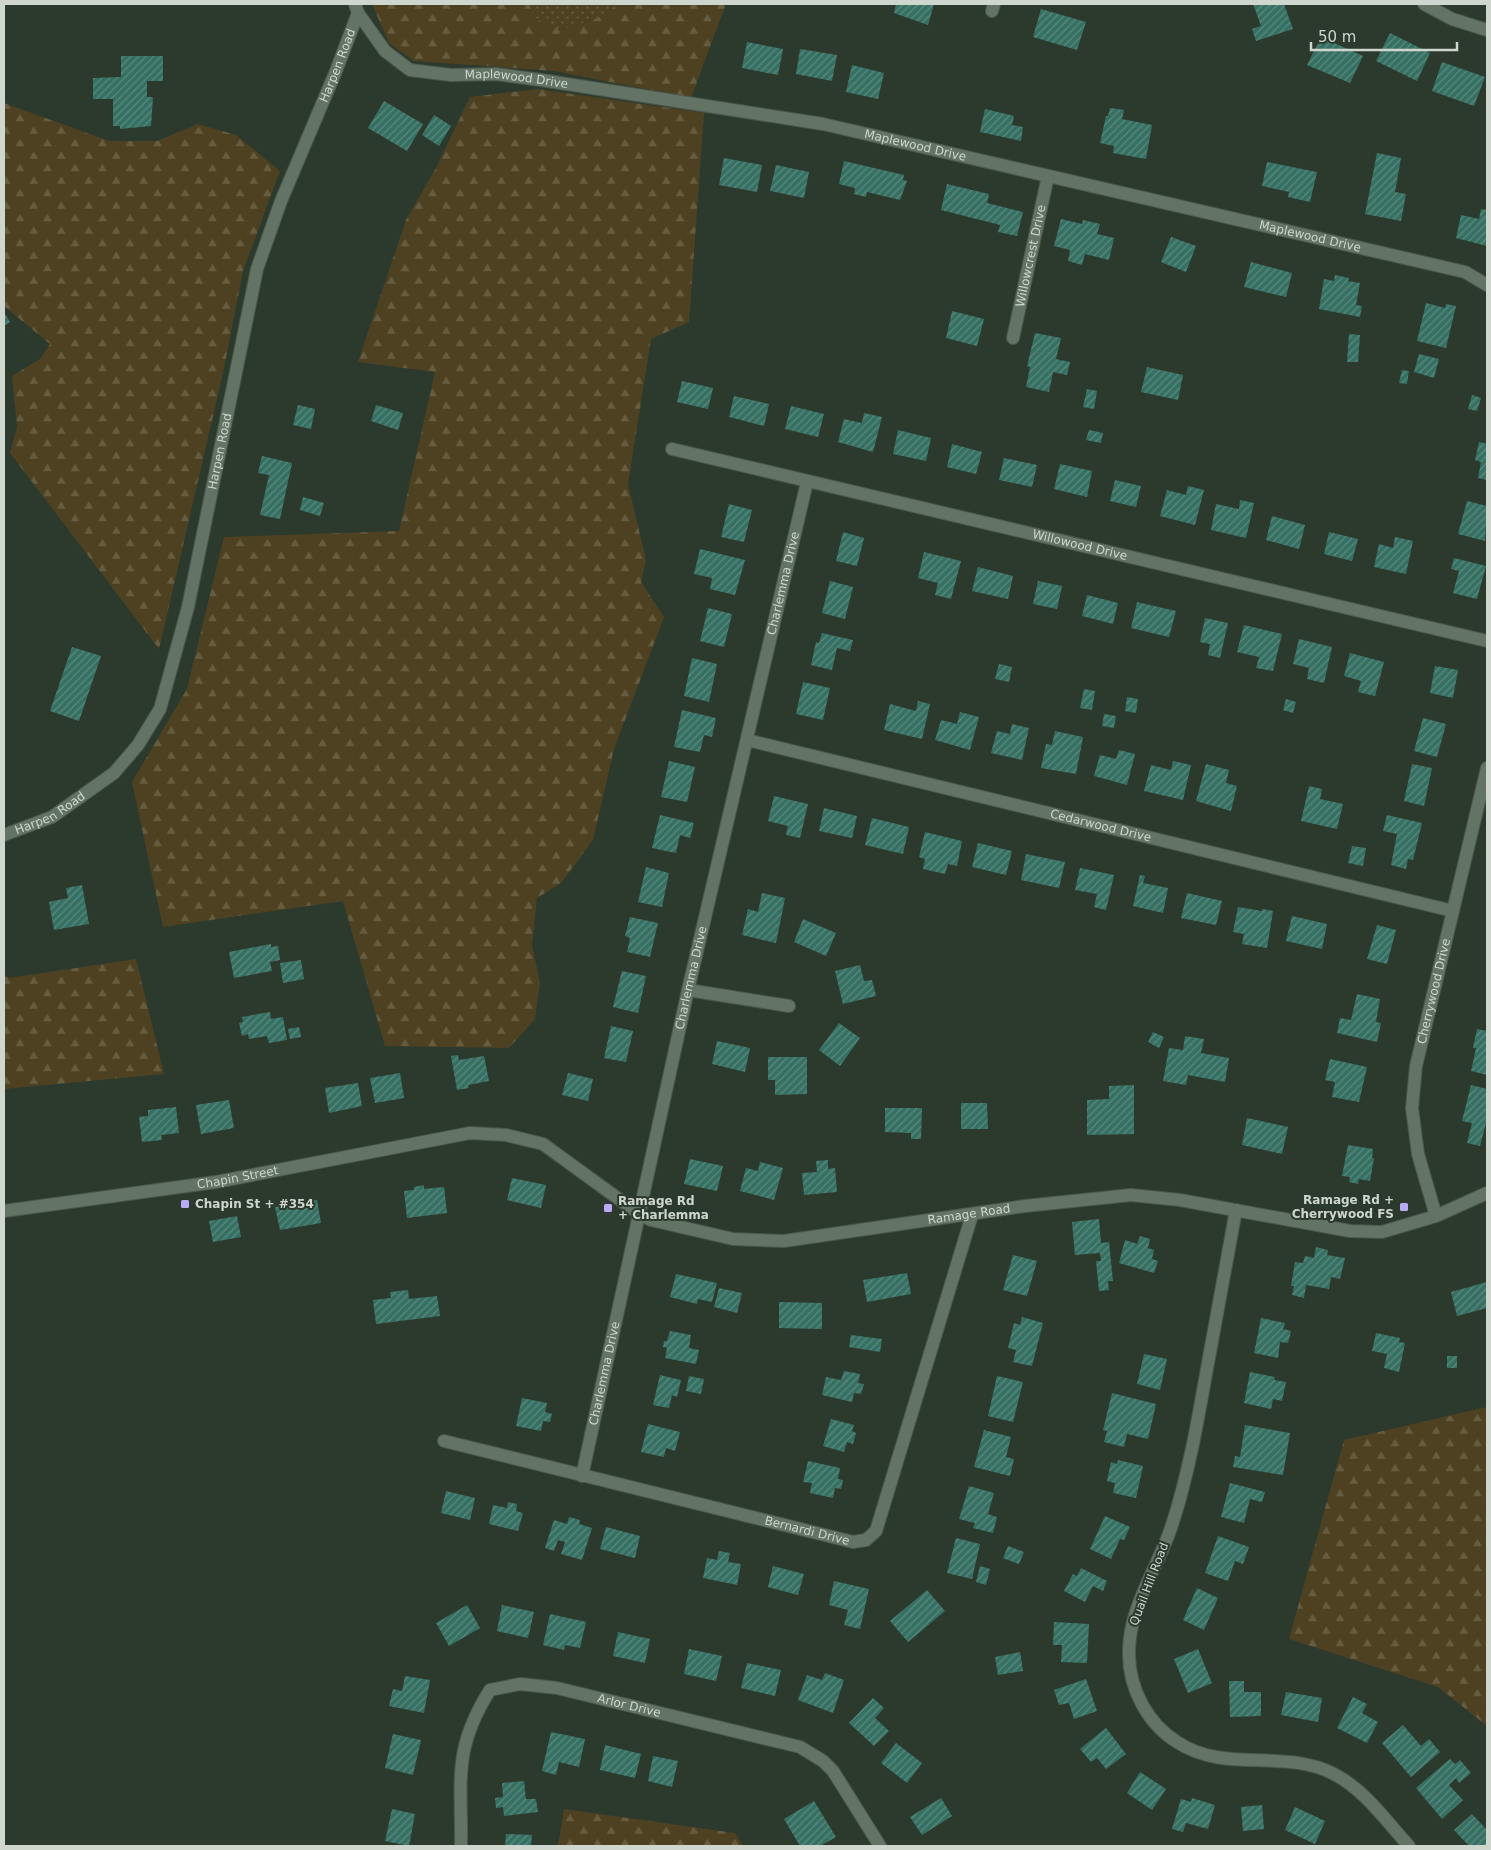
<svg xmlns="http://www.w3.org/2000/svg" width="1491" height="1850" font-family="'DejaVu Sans',sans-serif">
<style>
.grass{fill:url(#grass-dots)}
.forest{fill:url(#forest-firs)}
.building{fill:url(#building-hatch)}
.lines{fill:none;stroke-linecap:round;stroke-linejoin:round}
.street-casing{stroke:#4c574c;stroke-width:14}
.secondary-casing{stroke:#4c574c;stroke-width:14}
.street{stroke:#637364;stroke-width:12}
.secondary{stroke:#637364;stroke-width:12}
.poi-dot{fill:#bbaaf6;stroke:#2c3a2d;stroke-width:2}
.labels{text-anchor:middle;stroke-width:4;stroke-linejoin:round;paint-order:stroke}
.street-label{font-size:12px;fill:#ced6ce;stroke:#2c3a2d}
.poi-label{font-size:12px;font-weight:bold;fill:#ced6ce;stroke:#2c3a2d;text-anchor:start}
</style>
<defs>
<pattern id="grass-dots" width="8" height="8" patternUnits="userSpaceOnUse" patternTransform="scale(1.25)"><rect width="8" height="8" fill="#4e4121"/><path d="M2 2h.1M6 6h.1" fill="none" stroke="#665c40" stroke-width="1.8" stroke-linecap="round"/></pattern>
<pattern id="forest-firs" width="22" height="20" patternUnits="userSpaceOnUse" patternTransform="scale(1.25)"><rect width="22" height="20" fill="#4e4121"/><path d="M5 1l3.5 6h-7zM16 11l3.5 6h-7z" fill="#665c40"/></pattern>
<pattern id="building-hatch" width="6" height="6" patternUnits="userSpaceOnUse" patternTransform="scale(1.25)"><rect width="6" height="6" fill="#367063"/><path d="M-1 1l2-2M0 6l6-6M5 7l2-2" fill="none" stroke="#5b8a7f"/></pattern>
</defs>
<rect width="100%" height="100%" fill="#2c3a2d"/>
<path class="grass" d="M529,4H618L598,18L560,30L535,18Z"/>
<path class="forest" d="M372,4H529L535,18L560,30L598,18L618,4H726L691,98L554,71L414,61L389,43Z
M538,89L704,113L689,322L651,339L628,484L646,560L641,582L664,617L614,749L593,840L561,883L537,898L532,945L540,983L535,1019L509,1048L385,1046L343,901L163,927L132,782L187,689L224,537L399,531L435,372L358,362L406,220L437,166L470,97Z
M4,103L109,141H157L198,124L236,135L280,171L243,271L223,373L159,649L10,453L17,427L12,376L40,359L50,344L4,306Z
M136,959L164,1074L4,1089V974L9,978Z
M1487,1407V1726L1438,1687L1289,1639L1344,1440Z
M564,1809L735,1833L743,1846H558Z"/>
<path class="building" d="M896,4H934L928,25L894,13Z
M1253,4H1284L1293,29L1256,41L1252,29L1261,26Z
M1041,9L1086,22L1077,50L1033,37Z
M1390,33L1430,53L1417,81L1376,61Z
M1321,37L1363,56L1350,83L1307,65Z
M747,42L783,49L778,75L742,68Z
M800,49L837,55L832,81L796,74Z
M121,56H163V81H147V97H153L151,126L120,129V126H113V99H93V78L121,77Z
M1442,62L1485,77L1474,106L1432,91Z
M852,65L884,73L878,99L846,92Z
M384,101L423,124L407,151L368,128Z
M1110,108L1124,110L1122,119L1152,125L1146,159L1113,153L1114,146L1100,143L1106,116H1108Z
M985,109L1014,116L1012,125L1023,127L1021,141L980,132Z
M434,115L451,126L439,146L422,135Z
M1377,153L1401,158L1395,192L1406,194L1401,221L1365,214Z
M724,158L762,165L757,192L719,185Z
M844,161L904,175L903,180L907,181L900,200L867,192L866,197L854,194L855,188L839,184Z
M1267,162L1317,172L1310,202L1288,197L1289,192L1262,186Z
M776,165L809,172L804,198L770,191Z
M947,184L989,194L987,203L1023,212L1017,236L998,232L1000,225L941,210Z
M1481,209L1487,210V246L1456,238L1461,215L1479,219Z
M1061,219L1082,224L1083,220L1100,224L1097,234L1114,238L1109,260L1085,254L1082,265L1068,261L1070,250L1054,246Z
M1171,237L1196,246L1186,272L1161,262Z
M1251,262L1292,273L1286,297L1244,287Z
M1335,275L1349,278L1348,281L1360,283L1356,305L1362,306L1360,317L1319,309L1324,279L1334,281Z
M1426,303L1445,308L1446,304L1456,306L1446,348L1417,341Z
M952,311L984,319L977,346L946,338Z
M4,312L10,322L4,326Z
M1035,333L1061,338L1056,359L1070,362L1067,375L1053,372L1049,392L1026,387L1030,367L1027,366Z
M1349,334L1360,335L1358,362H1347Z
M1419,354L1439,359L1434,378L1414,372Z
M1147,367L1183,375L1178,400L1141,392Z
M1402,370L1409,371L1407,384L1399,383Z
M682,381L713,388L708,409L677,402Z
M1087,389L1097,391L1094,409L1083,407Z
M1472,395L1481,398L1477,411L1468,409Z
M734,396L769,404L764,426L729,417Z
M298,405L315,409L311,429L293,425Z
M376,405L403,413L398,430L371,421Z
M791,406L824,414L818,437L785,429Z
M864,413L882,417L873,452L838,442L844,419L862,423Z
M898,430L931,438L926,461L893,454Z
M1089,430L1103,433L1101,443L1086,440Z
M1479,442L1487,444V480L1478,478L1481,462L1475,460Z
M952,444L982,452L976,474L947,467Z
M262,456L292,463L280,519L260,515L269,475L258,473Z
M1004,458L1037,465L1032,487L999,480Z
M1060,464L1092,471L1087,497L1054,489Z
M1115,480L1141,486L1136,507L1110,501Z
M1188,486L1204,490L1195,525L1160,516L1167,490L1186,495Z
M303,497L324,503L320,516L300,510Z
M1240,500L1254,503L1246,538L1211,530L1216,504L1239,509Z
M1467,501L1487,506L1485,541L1458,534Z
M729,504L752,510L744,542L721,537Z
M1272,516L1305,525L1299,549L1266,540Z
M843,532L864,538L857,566L836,561Z
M1329,532L1358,539L1352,561L1324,554Z
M1395,537L1413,541L1406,574L1374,567L1379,544L1393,548Z
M700,549L745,560L735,595L710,589L712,578L694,574Z
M924,552L961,561L951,599L935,595L938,583L918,578Z
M1454,558L1486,566L1477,599L1453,593L1459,571L1451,569Z
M978,567L1013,576L1008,599L972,591Z
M830,581L853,587L845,619L822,613Z
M1038,581L1062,586L1057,609L1033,604Z
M1087,595L1118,603L1113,624L1082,616Z
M1137,602L1176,611L1169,637L1131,628Z
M708,608L732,614L724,647L700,641Z
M1205,618L1228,623L1220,658L1208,655L1210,644L1200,642Z
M1244,625L1282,634L1273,671L1256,668L1259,657L1237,652Z
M822,633L853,640L850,651L837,648L832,670L811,665L816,642L819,643Z
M1299,639L1332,647L1324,683L1307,679L1309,668L1293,664Z
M72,647L101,656L79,721L50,711Z
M1350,653L1384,662L1375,696L1358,692L1361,681L1344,676Z
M692,658L717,664L709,702L684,696Z
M999,664L1012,667L1009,682L995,679Z
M1435,666L1458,670L1453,698L1430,693Z
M803,682L830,688L823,720L796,714Z
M1084,689L1095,691L1092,710L1080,708Z
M1127,697L1138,699L1136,713L1125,711Z
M1286,699L1296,702L1293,713L1283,710Z
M918,701L930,704L922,739L884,730L890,704L916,711Z
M682,710L716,718L712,737L704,735L700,752L674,747Z
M960,712L979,717L970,750L935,740L941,720L957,724Z
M1104,714L1116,716L1114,728L1102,726Z
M1423,718L1446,724L1437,757L1414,751Z
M1012,724L1029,728L1022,760L991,753L997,731L1010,734Z
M1055,731L1083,737L1076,774L1041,768L1046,744L1052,745Z
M1119,750L1135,754L1127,785L1094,776L1100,755L1116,759Z
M669,761L695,767L687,802L661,797Z
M1173,761L1191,765L1183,800L1144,791L1151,765L1171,770Z
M1206,764L1229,770L1226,783L1237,786L1231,811L1196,801Z
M1412,764L1432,768L1424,806L1404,801Z
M1309,786L1322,789L1320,799L1343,804L1337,829L1301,821Z
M774,796L808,804L800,838L786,835L788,826L768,821Z
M824,808L857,816L852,838L819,831Z
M660,815L694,823L690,838L680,835L676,853L652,848Z
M1387,815L1422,823L1413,860L1408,859L1406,869L1391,865L1397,834L1383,831Z
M872,818L909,827L903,854L865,845Z
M925,832L962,841L957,866L948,864L945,874L923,869L925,859L919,857Z
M978,843L1012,851L1006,875L972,867Z
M1352,846L1366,848L1363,866L1348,863Z
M1026,854L1065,862L1059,888L1021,880Z
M646,867L669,873L662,907L638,902Z
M1080,868L1114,875L1106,910L1094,907L1097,894L1075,890Z
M1140,875L1145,876L1143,883L1168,888L1163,913L1133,906Z
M82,885L89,924L54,930L49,902L68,898L66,888Z
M762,893L785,898L776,943L742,935L748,909L758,912Z
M1187,893L1222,901L1216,925L1181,918Z
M1238,907L1262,911V909L1273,911L1267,948L1242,944L1244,934L1233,932Z
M1292,916L1327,924L1322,949L1286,941Z
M630,917L658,923L650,957L627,952L630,938L625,936Z
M803,919L836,933L826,956L794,942Z
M1377,925L1396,930L1387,964L1367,959Z
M271,944V947L278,946L280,960L270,962L272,971L234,978L229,952Z
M301,960L304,979L283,983L280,963Z
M860,965L864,981L872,980L876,996L843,1004L835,971Z
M622,971L646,976L638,1013L613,1007Z
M1357,994L1380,999L1376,1022L1381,1023L1377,1042L1337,1033L1340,1018L1351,1020Z
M270,1012L271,1019L283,1017L287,1040L269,1043L267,1036L249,1039L248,1034L242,1036L239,1023L243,1022L242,1017Z
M839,1023L860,1038L840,1066L819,1050Z
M611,1026L633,1031L626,1062L604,1058Z
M299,1027L301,1037L290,1039L288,1029Z
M1477,1029L1487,1031V1075L1471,1071L1476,1048H1473Z
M1153,1032L1164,1037L1159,1048L1148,1042Z
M1185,1036L1204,1039L1201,1053L1229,1058L1225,1082L1188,1075L1186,1085L1163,1081L1169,1048L1183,1050Z
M717,1041L750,1048L745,1072L712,1064Z
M458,1055L459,1060L484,1056L489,1081L468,1085L469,1088L457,1090L451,1056Z
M768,1057H807V1094L775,1095V1080H768Z
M1330,1059L1367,1067L1359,1102L1332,1097L1335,1082L1325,1080Z
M400,1073L404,1098L375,1103L370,1078Z
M568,1073L593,1079L588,1101L562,1095Z
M358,1083L362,1106L329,1113L325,1088Z
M1134,1085V1134L1087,1135V1100L1109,1099V1086Z
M1471,1085L1487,1089V1119L1480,1146L1467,1143L1472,1123L1462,1121Z
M229,1100L234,1128L201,1134L196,1105Z
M961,1103H987L988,1129H961Z
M176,1107L179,1133L161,1135L162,1140L142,1142L139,1117L148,1116V1110Z
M885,1108H922L921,1139H911V1133L885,1132Z
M1247,1118L1288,1127L1282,1154L1242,1145Z
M1348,1145L1373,1149L1372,1158H1374L1370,1181L1359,1179L1358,1184L1349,1182L1350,1177L1342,1176Z
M690,1159L723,1166L717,1191L684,1184Z
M828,1160V1169L835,1168L837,1192L804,1195L802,1173L817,1172L816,1161Z
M760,1162L783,1168L774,1200L740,1191L746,1168L758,1171Z
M512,1178L546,1185L541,1208L507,1200Z
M424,1185V1189L444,1187L447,1213L407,1218L404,1191L414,1190V1187Z
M317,1200L321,1223L280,1230L275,1207Z
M237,1216L241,1237L213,1242L209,1221Z
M1099,1219L1101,1243L1109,1242L1113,1281H1108L1109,1290L1099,1291L1096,1261H1101L1100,1253L1075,1255L1072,1222Z
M1140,1236L1150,1239L1148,1248L1154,1250L1152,1259L1158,1261L1154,1273L1119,1263L1125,1240L1137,1244Z
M1316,1247L1328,1250L1327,1255L1345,1258L1340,1279L1331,1277L1329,1289L1306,1285L1304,1298L1292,1295L1294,1286H1291L1295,1262L1303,1263L1305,1256L1314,1258Z
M1013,1255L1037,1261L1027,1296L1003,1290Z
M907,1273L911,1294L867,1302L863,1280Z
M676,1274L717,1283L712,1302L698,1299L697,1304L670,1297Z
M1487,1282V1308L1457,1316L1451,1292Z
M719,1288L742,1293L737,1313L714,1307Z
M408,1290L409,1299L437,1296L440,1316L376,1324L373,1300L391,1298L390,1292Z
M779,1302L822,1303V1329L779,1328Z
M1022,1317L1043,1323L1032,1366L1013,1362L1016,1350L1008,1348L1014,1323L1020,1325Z
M1261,1318L1285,1323L1283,1329L1291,1331L1288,1343L1280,1342L1278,1358L1254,1353Z
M670,1331L691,1335L689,1348L699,1350L696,1364L665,1358L667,1348L663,1347L664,1341H667Z
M1376,1333L1400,1338L1399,1342L1405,1343L1399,1372L1384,1368L1387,1354L1372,1351Z
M851,1335L882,1339L880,1352L849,1347Z
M1144,1354L1167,1359L1160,1390L1137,1384Z
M1447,1356H1457V1368H1447Z
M844,1371L860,1374L858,1383L864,1384L861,1394L854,1393L852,1402L822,1395L826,1377L841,1380Z
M1250,1372L1275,1377L1274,1380L1286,1382L1282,1401L1273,1399L1271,1409L1244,1403Z
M660,1375L681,1380L677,1397L672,1395L669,1408L653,1405Z
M689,1376L704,1379L701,1394L686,1391Z
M997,1376L1023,1382L1013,1422L988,1416Z
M1112,1393L1156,1404L1148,1439L1127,1434L1124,1447L1104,1442L1107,1431L1103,1430Z
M522,1398L547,1403L545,1412L552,1414L550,1422L543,1421L541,1431L516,1426Z
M831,1419L854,1425L852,1431L856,1433L853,1444L847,1442L844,1452L823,1446Z
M648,1424L680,1432L675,1451L666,1448L664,1457L641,1452Z
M1245,1425L1290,1433L1283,1475L1233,1467L1235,1456L1240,1457Z
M984,1430L1011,1437L1006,1457L1014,1459L1010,1476L974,1467Z
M1118,1460L1143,1466L1136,1498L1113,1493L1115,1483L1107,1481L1111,1462L1117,1464Z
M808,1461L840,1468L838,1479L843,1480L841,1489L835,1488L833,1498L810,1493L812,1483L803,1482Z
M1230,1483L1265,1492L1262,1502L1250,1499L1244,1523L1221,1517Z
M969,1486L994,1493L988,1514L997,1517L993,1533L973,1528L975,1523L959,1519Z
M446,1491L475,1498L470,1520L441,1513Z
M508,1502L517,1504L516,1511L523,1513L518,1531L489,1524L493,1505L507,1508Z
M1105,1516L1130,1527L1124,1540L1120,1539L1111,1559L1090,1549Z
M569,1517L580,1520L579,1524L592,1528L582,1560L561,1554L565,1542L558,1540L554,1551L545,1548L554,1520L567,1524Z
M606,1527L640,1536L635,1558L600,1549Z
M1218,1536L1249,1547L1243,1564L1235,1561L1228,1581L1205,1573Z
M956,1538L980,1544L972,1579L947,1573Z
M1008,1546L1024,1552L1019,1564L1003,1558Z
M719,1551L730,1553L728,1562L741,1564L737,1585L703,1578L707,1558L717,1560Z
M773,1566L804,1574L798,1595L768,1587Z
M980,1566L990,1569L986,1585L976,1582Z
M1081,1568L1107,1581L1103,1591L1093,1586L1085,1602L1064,1591L1073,1574L1077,1576Z
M834,1581L869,1589L860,1629L844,1625L848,1610L829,1605Z
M1197,1588L1218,1598L1204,1630L1183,1620Z
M927,1590L945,1611L908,1642L890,1621Z
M467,1605L480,1628L449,1646L436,1623Z
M502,1605L534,1612L528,1638L497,1631Z
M550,1614L586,1622L580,1648L565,1645L564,1650L543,1645Z
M1054,1622L1089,1624L1087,1663L1061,1662L1062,1645H1053Z
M618,1632L650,1639L645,1663L613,1656Z
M689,1649L722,1656L716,1681L684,1674Z
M1198,1649L1212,1683L1188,1693L1174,1659Z
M1020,1652L1023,1671L998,1675L995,1657Z
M747,1663L781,1670L775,1696L741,1688Z
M825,1673L844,1680L833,1713L798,1700L807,1675L822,1680Z
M405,1676L430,1680L424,1713L389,1706L393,1689L402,1691Z
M1086,1679L1097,1711L1074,1719L1069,1703L1059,1705L1054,1690Z
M1229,1681H1244V1692H1261V1716L1230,1717Z
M1286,1692L1322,1698L1318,1722L1281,1715Z
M1353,1697L1367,1704L1362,1713L1378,1722L1367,1743L1337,1728Z
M873,1698L884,1708L875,1718L889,1731L874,1746L849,1723Z
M1403,1725L1421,1746L1429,1739L1440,1752L1411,1777L1382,1743Z
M1106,1728L1126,1754L1106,1769L1097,1758L1091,1762L1080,1749Z
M551,1732L585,1739L579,1767L559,1762L556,1775L542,1771Z
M393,1734L421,1740L413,1775L385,1768Z
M896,1743L922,1763L907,1783L881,1763Z
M605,1745L641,1754L635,1778L600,1770Z
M653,1756L678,1761L672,1787L648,1781Z
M1450,1759L1455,1764L1460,1760L1471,1773L1459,1783L1456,1778L1449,1785L1463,1800L1442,1819L1416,1788Z
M1140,1772L1166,1789L1152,1810L1127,1793Z
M524,1781L526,1799H536L538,1812L504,1816L503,1807L496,1808L495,1798L503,1797L502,1783Z
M941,1798L952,1816L922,1835L910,1817Z
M1192,1798L1215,1805L1208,1829L1186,1823L1183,1832L1172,1829L1181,1799L1191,1802Z
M814,1801L836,1837L820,1846H800L784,1819Z
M1262,1805L1264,1829L1243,1831L1241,1807Z
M1295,1807L1325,1821L1315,1844L1285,1830Z
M392,1809L415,1814L409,1846L385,1841Z
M1472,1814L1487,1830V1846H1469L1454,1830Z
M506,1834L532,1835L531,1846H505Z"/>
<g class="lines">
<defs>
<g id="street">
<path d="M1424,4L1452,19L1487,30"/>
<path d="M992,11L994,4"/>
<path id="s1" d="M358,13L385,51L410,70L451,75L496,74L541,80L823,124L1465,272L1487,285"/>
<path id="s2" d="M1013,338L1048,176"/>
<path id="s3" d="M672,449L1487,641"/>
<path id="s4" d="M747,740L1453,911"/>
<path d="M688,990L789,1006"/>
<path d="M1236,1210C1226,1265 1216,1320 1206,1374C1197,1425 1188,1476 1172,1525C1158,1568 1128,1608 1129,1654C1129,1689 1148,1724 1177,1742C1225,1774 1285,1748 1334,1774C1365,1790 1386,1821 1409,1846"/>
<path id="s5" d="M4,1211L216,1182L470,1133L506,1135L543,1144L638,1213L651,1220L733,1239L784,1241L1025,1206L1131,1195L1180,1200L1350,1231L1382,1232L1436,1216L1487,1193"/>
<path id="s6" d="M1436,1216L1418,1154L1412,1108L1416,1066L1487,768"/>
<path id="s7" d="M444,1441L853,1542L866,1540L876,1531L972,1215"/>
<path id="s8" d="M582,1476L688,990L807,482"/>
<path id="s9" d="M461,1846C462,1781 452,1750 490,1690L520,1684L557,1688L800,1747L823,1761L833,1771L880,1846"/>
</g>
<g id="secondary">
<path id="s10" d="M4,835L52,817L114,773L138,745L160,709L188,607L257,269L281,201L336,71L358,13L355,4"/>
</g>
</defs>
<use href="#street" class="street-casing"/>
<use href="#secondary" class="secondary-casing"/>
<use href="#street" class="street"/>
<use href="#secondary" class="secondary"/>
</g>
<g class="poi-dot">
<rect x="180" y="1199" width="10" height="10" rx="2.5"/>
<rect x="1399" y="1202" width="10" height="10" rx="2.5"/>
<rect x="603" y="1203" width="10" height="10" rx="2.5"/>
</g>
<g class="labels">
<g class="street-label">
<text dy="4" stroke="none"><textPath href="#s10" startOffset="876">Harpen Road</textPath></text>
<text dy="4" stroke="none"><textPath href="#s1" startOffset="185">Maplewood Drive</textPath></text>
<text dy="4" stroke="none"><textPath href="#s1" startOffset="590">Maplewood Drive</textPath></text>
<text dy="4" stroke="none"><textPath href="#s1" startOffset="995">Maplewood Drive</textPath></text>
<text dy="4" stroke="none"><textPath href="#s2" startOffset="84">Willowcrest Drive</textPath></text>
<text dy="4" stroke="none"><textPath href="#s10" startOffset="471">Harpen Road</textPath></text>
<text dy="4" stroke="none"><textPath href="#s3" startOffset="419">Willowood Drive</textPath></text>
<text dy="4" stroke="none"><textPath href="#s8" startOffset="915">Charlemma Drive</textPath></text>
<text dy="4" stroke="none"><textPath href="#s10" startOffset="51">Harpen Road</textPath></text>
<text dy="4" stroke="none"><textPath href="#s4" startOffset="364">Cedarwood Drive</textPath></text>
<text dy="4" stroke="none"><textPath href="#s8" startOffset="510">Charlemma Drive</textPath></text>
<text dy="4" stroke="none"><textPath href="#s6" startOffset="230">Cherrywood Drive</textPath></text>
<text dy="4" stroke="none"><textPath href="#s5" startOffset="236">Chapin Street</textPath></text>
<text dy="4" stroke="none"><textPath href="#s5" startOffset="1001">Ramage Road</textPath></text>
<text dy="4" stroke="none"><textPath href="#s8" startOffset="105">Charlemma Drive</textPath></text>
<text dy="4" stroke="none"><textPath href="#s7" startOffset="374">Bernardi Drive</textPath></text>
<text transform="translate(1149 1584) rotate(-69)" y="4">Quail Hill Road</text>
<text dy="4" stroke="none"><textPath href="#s9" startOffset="304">Arlor Drive</textPath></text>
</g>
<g class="poi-label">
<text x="1394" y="1204" text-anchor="end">Ramage Rd +<tspan x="1394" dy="14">Cherrywood FS</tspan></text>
<text x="618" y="1205">Ramage Rd<tspan x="618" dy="14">+ Charlemma</tspan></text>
<text x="195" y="1208">Chapin St + #354</text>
</g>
</g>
<rect width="1491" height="1850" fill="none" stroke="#ced6ce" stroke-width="10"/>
<path d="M1311 42v8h146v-8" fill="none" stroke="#ced6ce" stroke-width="2.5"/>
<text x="1318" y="42" font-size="15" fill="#ced6ce" stroke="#2c3a2d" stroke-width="4" paint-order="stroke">50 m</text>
</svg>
